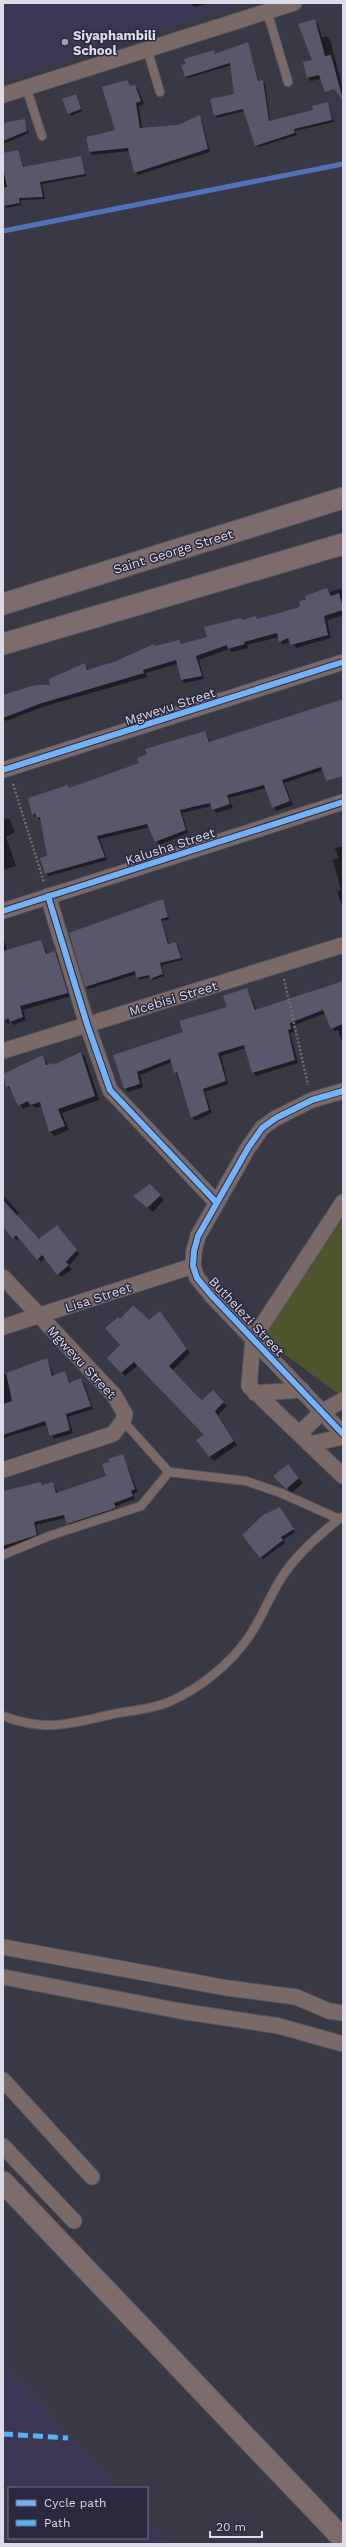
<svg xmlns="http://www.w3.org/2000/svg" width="346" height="2547" font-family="'Work Sans',sans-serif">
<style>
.built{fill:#3b3753}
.green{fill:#4f552a}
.shadow{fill:#0007}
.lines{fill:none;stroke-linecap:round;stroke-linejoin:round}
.stream{stroke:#5272b6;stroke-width:5}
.building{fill:#5a576c}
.service-casing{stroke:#575662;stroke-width:10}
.minor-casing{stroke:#575662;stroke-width:17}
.secondary-casing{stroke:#575662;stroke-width:23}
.path{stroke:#776c6f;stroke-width:2.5;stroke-dasharray:2 2;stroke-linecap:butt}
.service{stroke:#7b6968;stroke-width:8}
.minor{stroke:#7b6968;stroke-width:15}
.secondary{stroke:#7e6b6b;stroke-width:21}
.quiet{stroke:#52b3f8;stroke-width:5;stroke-dasharray:10 5;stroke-linecap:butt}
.cycleway-casing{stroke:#2b293f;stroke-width:8}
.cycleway{stroke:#73b2f8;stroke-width:6}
.poi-dot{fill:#a3a2b0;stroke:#2b293f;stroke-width:1.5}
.labels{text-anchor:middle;stroke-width:3;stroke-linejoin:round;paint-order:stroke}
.poi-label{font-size:13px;font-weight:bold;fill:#dcdbea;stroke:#2b293f;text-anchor:start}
.street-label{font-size:13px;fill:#dcdbea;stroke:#2b293f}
</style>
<rect width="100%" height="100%" fill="#393845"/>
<path class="built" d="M3,3H249L3,80Z
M3,2362L117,2488H9V2538H147V2521L168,2544H3Z
M251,2534L263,2544H238Z"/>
<path class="green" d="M343,1219V1397L258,1335Z"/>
<path class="shadow" d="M190,3H209L194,7Z
M314,21L318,24L322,38L326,36L330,40L343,89V98L326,78L311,81L308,78L304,63L314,60Z
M248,44L259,82L265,83L270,122L314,110L328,103L334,122L295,131L297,135L258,147L245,111L217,118L215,115L235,95L232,65L188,78L186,76L213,52L216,55Z
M127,82L132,91L135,86L138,89L144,104L139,106L142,129L178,126L200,117L202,120L210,152L138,175L135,172L130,151L93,155L90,152L87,137L117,131Z
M76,96L82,111L71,116L64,100Z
M3,117L5,124L24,120L29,133L3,144Z
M18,151L24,168L81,157L86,176L42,184L45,199L21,200V205L6,208L3,203V154Z
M343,588V615L327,620L331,638L296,648L291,641L283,645L279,637L247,645L248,648L232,652L229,649L199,660L204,679L185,683L182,680L177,664L146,673L147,677L42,707L6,721L3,718V696L52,686L85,664L89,670L156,647L179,641L182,644L208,638L243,621L256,617L258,620L297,609L327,589L330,592Z
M343,700V774L323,770L284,783L293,805L276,811L266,788L229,798L233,808L216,813L212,806L182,813L188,833L159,845L150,827L100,839L107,860L49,876L46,873L48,857L41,821L33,814L68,786L70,788L141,764L205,732L211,743Z
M9,818L15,832L6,837L16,866L3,870V820Z
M343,846V909L337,891L341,890L333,860L338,858L335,848Z
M163,900L169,919L162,921L169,944L175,943L178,945L182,960L162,965L164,976L153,980L151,977L139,980L137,974L88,989L86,987Z
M3,937L7,951L41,941L48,955L55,952L59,956L71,996L23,1010L26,1020L14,1025L11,1022L8,1024L5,1021L13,1016L5,1019V1021L3,1019Z
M343,982V1044L338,1030L335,1031L332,1028L326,1013L292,1026L294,1032L290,1033L298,1063L256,1076L253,1072L246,1048L221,1056L228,1084L205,1092L212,1113L195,1121L192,1117L172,1062L140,1075L143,1087L128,1092L125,1088L114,1056L185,1032L228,1008L225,996L247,989L257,1011Z
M81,1053L85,1057L99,1100L62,1113L69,1130L54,1136L50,1131L42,1106L36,1108L32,1105L23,1109L12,1090L6,1086L3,1075L43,1056L48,1065L54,1066Z
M150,1186L164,1200L153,1212L139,1201Z
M3,1195L19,1213L17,1216L39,1240L60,1229L79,1254L69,1266L72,1269L61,1277L45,1258L41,1262L19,1238L17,1241L5,1227L3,1228Z
M160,1312L190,1353L172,1371L202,1402L213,1391L227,1406L218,1415L237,1445L214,1461L197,1441L206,1435L138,1365L125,1376L108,1358L121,1345L120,1320L149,1321Z
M46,1359L54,1376L64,1373L70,1383L81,1379L84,1383L93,1409L68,1417L73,1433L54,1439L46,1425L3,1438V1375Z
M123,1455L138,1492L133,1494L135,1499L116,1506L118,1512L71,1527L66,1518L36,1525L39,1538L3,1550V1511L41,1483L43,1485L53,1483L58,1494L107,1477Z
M292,1469L303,1483L292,1493L275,1476Z
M280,1508L295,1532L283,1540L285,1543L263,1559L244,1535Z"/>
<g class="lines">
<path class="stream" d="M3,231L343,164"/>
</g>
<path class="building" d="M315,19L325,56L331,55L343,100L334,89L325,92L319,75L307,78L303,62L312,60L298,24Z
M248,42L258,81L263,80L269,121L313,110L312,106L328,102L332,120L294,129L295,133L255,146L243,109L214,116L210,99L234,94L230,63L185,77L181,65L186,64L184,59L214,50L215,54Z
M127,80L130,86L135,85L141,101L136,103L140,128L178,125L200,115L208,149L134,173L128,148L89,152L86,137L115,130L102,87Z
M76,94L81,109L68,114L62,99Z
M25,119L27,131L3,141V123Z
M18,150L23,167L81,156L85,174L40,182L43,197L19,198L20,203L3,206V188L7,187L3,168V153Z
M327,588L331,596L339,593L343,607V610L324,616L328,635L291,645L288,638L279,642L277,633L244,642L245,644L228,649L227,645L196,656L202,676L181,680L176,660L143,670L144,673L39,704L3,718V695L35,685H50L49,679L85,663L87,670L116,661L154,644L155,646L179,640L181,644L207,637L204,627L241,618L242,620L256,616L257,619L297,608L300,606L299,601L306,600L305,596Z
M343,699V776L326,781L321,767L282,780L290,801L272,808L264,785L227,795L230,804L212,810L210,803L180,810L186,830L155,842L147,824L97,836L105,857L45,874L40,858L47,856L40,817L37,818L35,813L32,815L28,798L68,785L69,788L139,763L137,758L147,754L145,749L205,731L209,742Z
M163,899L168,917L161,919L168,944L176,942L181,958L160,963L163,974L150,979L149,975L136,978L135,971L85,987L69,933Z
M41,940L46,954L55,951L68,993L20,1006L23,1017L10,1022L8,1018L3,1021V951Z
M343,981V1024L331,1029L323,1010L290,1023L291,1029L288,1030L295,1060L252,1073L244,1045L218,1053L226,1081L203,1089L209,1110L191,1118L177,1072L174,1073L170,1059L137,1072L140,1084L124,1089L113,1055L183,1032L179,1021L227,1007L223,996L247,988L255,1010Z
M81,1052L95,1096L58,1109L65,1126L49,1132L40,1102L30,1105L28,1101L18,1106L9,1086L6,1087L3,1074L43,1055L46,1065L52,1063L53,1065Z
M150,1184L161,1195L147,1208L133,1196Z
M3,1200L39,1239L57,1225L77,1250L66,1262L69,1265L57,1275L42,1255L37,1260L16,1235L13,1239L3,1227Z
M133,1305L149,1320L160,1311L187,1349L169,1366L195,1394L202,1400L213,1390L224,1402L215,1411L234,1441L209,1457L196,1440L204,1435L134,1362L121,1373L107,1358L120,1345L105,1328L118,1317L120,1319Z
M47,1358L52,1376L65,1371L69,1383L81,1378L91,1406L66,1414L70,1430L50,1436L45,1421L3,1435V1404L12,1401L6,1373Z
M123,1454L135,1489L131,1491L133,1496L114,1503L116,1508L67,1524L64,1515L34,1522L37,1535L3,1546V1491L41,1482L42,1485L53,1482L56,1493L106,1476L102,1464L109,1462L108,1459Z
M288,1464L299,1478L286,1489L273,1476Z
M280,1507L294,1529L281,1537L283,1540L260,1558L242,1535L263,1515Z"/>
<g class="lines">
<defs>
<path id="service" d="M267,11L288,82
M147,49L160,92
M26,87L42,136
M123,1421L169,1472L246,1481L281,1493L339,1519L342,1517
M3,1555L49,1536L141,1506L169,1472
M3,1716C45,1732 68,1724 109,1715C130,1710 152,1710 171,1701C200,1688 230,1664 248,1638C261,1620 269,1597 282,1577C296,1555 318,1536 339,1519"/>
<path id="minor" d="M3,95L294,3
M3,770L343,662
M48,896L87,1024L110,1090L216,1202
M3,911L343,802
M3,1051L343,945
M343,1091L312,1100L276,1118L262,1128L248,1148L198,1236L194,1251L193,1266L197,1278L212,1296L343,1434
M343,1202L253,1339L249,1386L343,1476
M3,1277L114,1395L125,1414L123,1421L113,1434L3,1470
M3,1327L193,1266
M255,1393L302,1390
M299,1434L322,1412L343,1400
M309,1444L343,1437
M3,1947L227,1988L296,1997L329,2011L343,2013
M3,1977L180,2011L279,2026L343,2044
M3,2080L92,2177
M3,2146L74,2221"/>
<path id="secondary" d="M3,604L343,498
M3,644L343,544
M3,2182L343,2539"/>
</defs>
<use href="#service" class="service-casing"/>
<use href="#minor" class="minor-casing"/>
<use href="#secondary" class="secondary-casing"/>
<path class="path" d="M13,784L44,882
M284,979L308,1085"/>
<use href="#service" class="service"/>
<use href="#minor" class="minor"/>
<use href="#secondary" class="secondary"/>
<path class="quiet" d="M3,2434L68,2438"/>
<defs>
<path id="cycleway" d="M3,770L343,662
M48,896L87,1024L110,1090L216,1202
M3,911L343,802
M343,1091L312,1100L276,1118L262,1128L248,1148L198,1236L194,1251L193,1266L197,1278L212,1296L343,1434"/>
</defs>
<use href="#cycleway" class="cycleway-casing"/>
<use href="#cycleway" class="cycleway"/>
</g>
<circle class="poi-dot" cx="65" cy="42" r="4"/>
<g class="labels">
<g class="poi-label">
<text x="73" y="40">Siyaphambili<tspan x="73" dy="15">School</tspan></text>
</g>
<g class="street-label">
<text transform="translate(173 551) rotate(-17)" y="5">Saint George Street</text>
<text transform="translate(170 706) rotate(-18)" y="5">Mgwevu Street</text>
<text transform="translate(170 846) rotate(-18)" y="5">Kalusha Street</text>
<text transform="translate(173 998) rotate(-17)" y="5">Mcebisi Street</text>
<text transform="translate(98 1297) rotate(-18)" y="5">Lisa Street</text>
<text transform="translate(247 1316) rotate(47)" y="5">Buthelezi Street</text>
<text transform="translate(82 1362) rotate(47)" y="5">Mgwevu Street</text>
</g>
</g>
<rect width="346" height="2547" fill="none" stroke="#dcdbea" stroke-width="8"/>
<rect x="8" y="2487" width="140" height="52" fill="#2b293f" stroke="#727083"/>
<rect x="16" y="2500" width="20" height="6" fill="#73b2f8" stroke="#727083"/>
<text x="44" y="2507" font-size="12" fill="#dcdbea">Cycle path</text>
<rect x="16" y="2520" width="20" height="6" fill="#52b3f8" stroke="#727083"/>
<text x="44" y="2527" font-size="12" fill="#dcdbea">Path</text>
<path d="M210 2531v6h52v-6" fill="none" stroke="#dcdbea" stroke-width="2"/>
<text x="216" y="2531" font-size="12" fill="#dcdbea" stroke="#2b293f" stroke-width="3" paint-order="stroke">20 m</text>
</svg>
